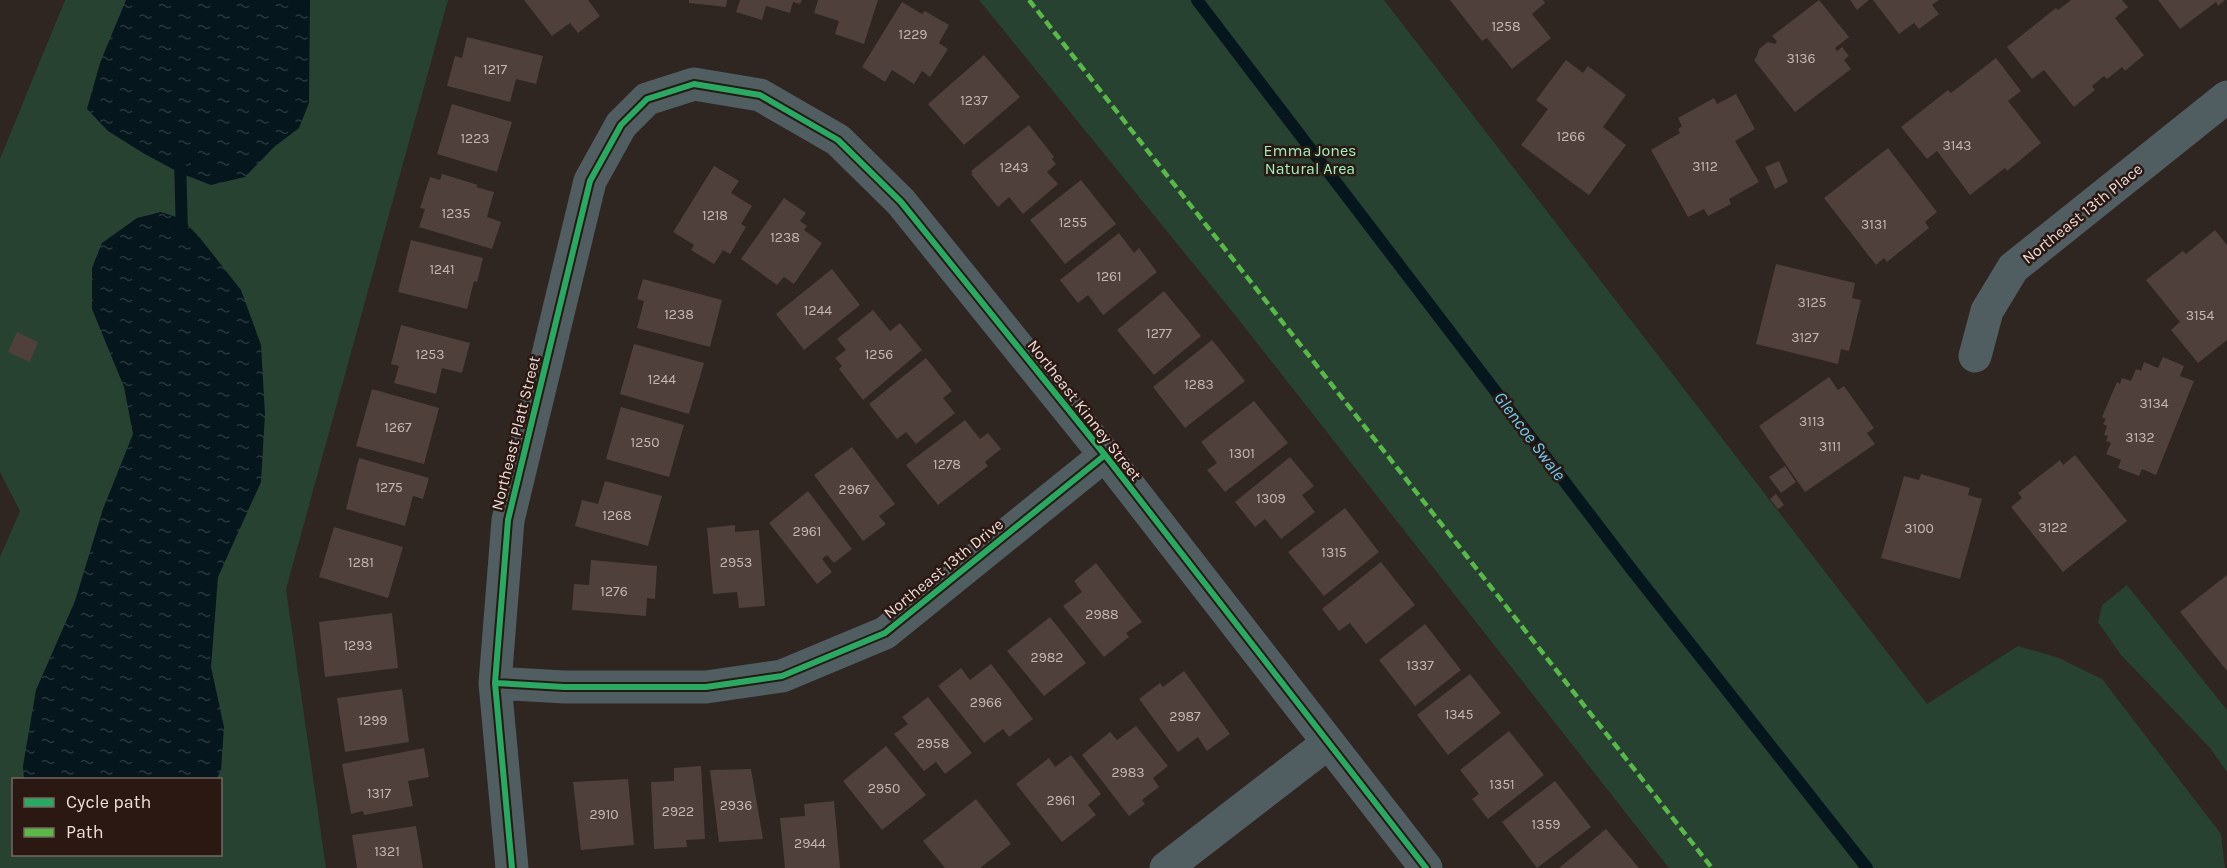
<svg xmlns="http://www.w3.org/2000/svg" width="2227" height="868" font-family="Karla,sans-serif">
<style>
.grass{fill:#274231;fill-rule:evenodd}
.water{fill:url(#water-ripples)}
.lines{fill:none;stroke-linecap:round;stroke-linejoin:round}
.stream{stroke:#05161d;stroke-width:12}
.building{fill:#4f403b}
.street{stroke:#505e62;stroke-width:33}
.quiet{stroke:#58b947;stroke-width:4.5;stroke-dasharray:9 4.5;stroke-linecap:butt}
.cycleway-casing{stroke:#2b1812;stroke-width:10}
.cycleway{stroke:#26ab63;stroke-width:6}
.labels{text-anchor:middle;stroke-width:5;stroke-linejoin:round;paint-order:stroke}
.number-label{font-size:14px;fill:#c5b6b2}
.park-label{font-size:16px;fill:#9af2bd;stroke:#2b1812}
.street-label{font-size:16px;fill:#ecded9;stroke:#2b1812}
.water-label{font-size:18px;font-style:italic;fill:#64d0f6;stroke:#2b1812}
</style>
<defs>
<pattern id="water-ripples" width="26" height="14" patternUnits="userSpaceOnUse" patternTransform="scale(1.5)"><rect width="26" height="14" fill="#05161d"/><path d="M2 4q2-2 4 0t4 0M15 11q2-2 4 0t4 0" fill="none" stroke="#2a373d"/></pattern>
</defs>
<rect width="100%" height="100%" fill="#2f2521"/>
<path class="grass" d="M65,0H448L286,589L326,868H0V557L20,511L0,472V159ZM14,780H220V854H14Z
M979,0H1384L1927,704L2018,646L2059,658L2102,679L2221,834L2225,868H1669L1235,315Z
M2127,585L2227,710V772L2210,748L2121,655L2098,622L2102,605Z"/>
<path class="water" d="M126,0H310L309,103L299,128L274,147L245,177L211,185L180,173L143,153L108,131L87,109L100,63Z
M161,212L182,219L200,238L241,290L261,345L265,414L261,482L218,577L211,667L224,727L221,770L216,780L24,779L23,766L36,690L75,601L103,509L133,434L124,387L92,309V268L102,243L137,218Z"/>
<g class="lines">
<path class="stream" d="M1197,0L1632,570L1867,868
M180,159L182,234"/>
</g>
<path class="building" d="M524,0H588L600,16L578,33L570,23L552,36Z
M689,0H727L726,7L689,3Z
M740,0H802L800,4L793,2L790,13L766,6L762,20L736,12Z
M818,0H878L864,44L835,34L839,21L814,13Z
M1450,0H1543L1545,3L1532,14L1551,38L1512,69L1487,38L1482,41Z
M1819,0L1849,37L1835,48L1837,51L1842,47L1849,56L1844,60L1851,69L1795,112L1754,60L1757,56L1759,49L1768,42L1775,44L1777,41L1772,36Z
M1850,0H1869L1857,10Z
M1873,0H1939L1932,5L1939,14L1919,29L1914,23L1899,34Z
M2071,0H2122L2128,7L2115,18L2144,55L2125,71L2122,67L2107,79L2104,76L2092,86L2095,90L2074,107L2044,70L2032,79L2007,47L2056,8L2058,10Z
M2158,0H2225L2218,6L2216,2L2180,29Z
M902,2L922,14L925,11L949,25L939,43L948,49L930,77L922,71L914,84L892,70L885,82L862,67Z
M467,37L543,56L536,84L516,79L510,102L447,86L455,56L462,58Z
M984,55L1020,97L964,145L928,104Z
M1996,58L2021,91L2008,101L2041,143L2007,171L2005,168L1970,195L1937,151L1927,159L1901,127L1948,90L1951,93Z
M1566,60L1583,73L1588,66L1626,95L1603,127L1626,145L1589,195L1521,145L1548,109L1536,100Z
M1736,94L1755,129L1735,141L1759,182L1729,199L1731,204L1708,216L1704,209L1688,217L1651,150L1680,133L1678,129L1682,126L1678,118L1714,98L1717,104Z
M452,104L512,122L497,172L437,154Z
M1029,125L1054,157L1052,159L1056,164L1047,172L1058,184L1023,214L1009,197L998,207L971,174L973,173L971,171Z
M1888,148L1937,212L1925,222L1929,228L1887,262L1884,258L1876,265L1824,198Z
M1779,161L1788,182L1775,189L1765,167Z
M714,166L739,181L731,193L752,206L741,224L746,227L730,254L723,250L714,264L691,250L694,245L673,232Z
M442,174L478,185L476,187L494,192L487,217L501,222L492,249L419,227L425,209L420,208L430,177L440,180Z
M1081,180L1116,224L1065,264L1030,220Z
M784,198L806,213L800,221L807,226L804,230L822,243L794,284L784,277L777,285L741,259Z
M2215,230L2227,245V340L2198,363L2171,330L2180,322L2146,280L2183,251L2186,254Z
M1119,233L1134,253L1139,248L1157,272L1103,315L1088,295L1078,303L1060,280Z
M411,240L483,258L477,282L474,281L467,309L398,292Z
M1776,264L1855,283L1852,298L1861,300L1849,351L1841,349L1838,364L1756,344Z
M832,269L860,305L804,350L776,314Z
M643,279L722,300L710,347L637,328L644,301L637,299Z
M1164,291L1201,336L1154,375L1117,330Z
M873,310L890,331L900,323L922,350L863,400L839,369L842,366L835,358L846,350L837,339Z
M401,325L470,343L462,373L442,368L436,394L394,383L399,366L391,364Z
M17,332L38,342L30,362L8,352Z
M1212,340L1245,381L1185,428L1153,387Z
M634,344L704,363L689,414L620,394Z
M2163,357L2184,366L2180,376L2194,381L2156,475L2142,469L2139,476L2118,468L2121,460L2106,454L2111,443L2106,441L2108,436L2104,435L2107,426L2103,424L2106,419L2102,417L2117,382L2120,384L2122,378L2131,381L2136,369L2141,371L2144,362L2158,368Z
M926,358L952,391L943,398L955,413L916,444L906,432L897,439L869,404Z
M1829,377L1838,390L1844,386L1874,428L1867,433L1875,444L1805,492L1759,426Z
M372,389L439,408L424,464L356,446Z
M1254,401L1288,443L1225,492L1207,470L1217,463L1201,442Z
M621,407L684,425L669,477L606,459Z
M965,420L980,439L988,433L1001,449L985,462L988,466L938,505L906,465Z
M852,447L895,504L879,516L886,524L863,541L814,475Z
M2075,455L2127,521L2063,572L2011,507L2022,498L2018,493L2060,460L2063,465Z
M1290,457L1314,486L1302,495L1315,512L1281,539L1265,519L1255,527L1235,502Z
M359,458L429,478L423,499L413,496L405,526L346,509Z
M1785,466L1796,482L1781,493L1769,477Z
M1921,474L1970,488L1968,495L1982,499L1960,579L1881,558L1904,476L1919,480Z
M605,481L662,496L648,546L575,526L582,500L598,504Z
M808,491L852,549L834,563L827,555L822,559L832,572L817,584L769,523Z
M1776,494L1784,505L1778,509L1770,499Z
M1345,508L1379,552L1324,596L1288,552Z
M735,525V532L759,530L765,606L739,608L737,592L713,594L707,528Z
M334,527L403,547L388,598L319,577Z
M591,560L657,566L655,599L647,598L646,616L572,610L574,584L589,585Z
M1381,562L1415,605L1366,644L1350,623L1339,631L1322,609Z
M1096,563L1142,622L1126,633L1129,637L1104,657L1063,606L1082,592L1074,581Z
M2227,575V671L2180,612Z
M392,613L398,668L325,677L319,622Z
M1050,617L1086,663L1044,696L1007,651Z
M1425,624L1461,670L1415,706L1379,660Z
M991,664L1033,719L1009,737L1003,729L984,743L938,686L961,668L970,680Z
M1184,671L1230,734L1207,751L1198,737L1178,752L1139,699L1160,683L1163,687Z
M1470,674L1501,713L1448,755L1417,715Z
M402,689L409,742L345,752L337,698Z
M928,697L972,753L945,774L936,762L924,771L894,734L908,724L902,717Z
M1136,726L1168,766L1153,778L1159,787L1142,800L1145,804L1129,816L1082,755L1110,732L1117,740Z
M1509,731L1544,775L1488,819L1472,799L1479,794L1460,770Z
M886,746L926,795L882,830L843,781Z
M424,748L429,777L408,781L413,806L364,815L363,811L351,814L342,764Z
M1071,755L1101,794L1088,805L1096,815L1062,842L1016,784L1049,758L1055,767Z
M701,766L705,839L686,840L687,847L654,849L651,782L674,781V768Z
M751,769L763,839L719,842L710,770Z
M628,779L634,845L581,850L573,782Z
M1555,781L1591,827L1537,868L1502,822Z
M976,799L1011,844L980,868H945L923,841Z
M834,801L840,868H785L780,818L805,816L804,804Z
M416,826L423,868H357L352,835Z
M1606,829L1639,868H1559Z"/>
<g class="lines">
<path class="street" d="M1975,356L1987,311L2013,268L2227,97
M495,683L564,687H706L782,676L885,633L1105,455
M512,868L495,683L508,520L590,181L621,125L647,99L694,84L760,95L838,140L901,202L1105,455L1426,868
M1166,868L1328,743"/>
<path class="quiet" d="M1029,0L1712,868"/>
<defs>
<path id="cycleway" d="M495,683L564,687H706L782,676L885,633L1105,455
M512,868L495,683L508,520L590,181L621,125L647,99L694,84L760,95L838,140L901,202L1105,455L1426,868"/>
</defs>
<use href="#cycleway" class="cycleway-casing"/>
<use href="#cycleway" class="cycleway"/>
</g>
<g class="labels">
<g class="number-label">
<text x="1506" y="31">1258</text>
<text x="913" y="39">1229</text>
<text x="1801" y="63">3136</text>
<text x="495" y="74">1217</text>
<text x="974" y="105">1237</text>
<text x="1571" y="141">1266</text>
<text x="475" y="143">1223</text>
<text x="1957" y="150">3143</text>
<text x="1705" y="171">3112</text>
<text x="1014" y="172">1243</text>
<text x="456" y="218">1235</text>
<text x="715" y="220">1218</text>
<text x="1073" y="227">1255</text>
<text x="1874" y="229">3131</text>
<text x="785" y="242">1238</text>
<text x="442" y="274">1241</text>
<text x="1109" y="281">1261</text>
<text x="1812" y="307">3125</text>
<text x="818" y="315">1244</text>
<text x="679" y="319">1238</text>
<text x="2200" y="320">3154</text>
<text x="1159" y="338">1277</text>
<text x="1805" y="342">3127</text>
<text x="430" y="359">1253</text>
<text x="879" y="359">1256</text>
<text x="662" y="384">1244</text>
<text x="1199" y="389">1283</text>
<text x="2154" y="408">3134</text>
<text x="1812" y="426">3113</text>
<text x="398" y="432">1267</text>
<text x="2140" y="442">3132</text>
<text x="645" y="447">1250</text>
<text x="1830" y="451">3111</text>
<text x="1242" y="458">1301</text>
<text x="947" y="469">1278</text>
<text x="389" y="492">1275</text>
<text x="854" y="494">2967</text>
<text x="1271" y="503">1309</text>
<text x="617" y="520">1268</text>
<text x="2053" y="532">3122</text>
<text x="1919" y="533">3100</text>
<text x="807" y="536">2961</text>
<text x="1334" y="557">1315</text>
<text x="361" y="567">1281</text>
<text x="736" y="567">2953</text>
<text x="614" y="596">1276</text>
<text x="1102" y="619">2988</text>
<text x="358" y="650">1293</text>
<text x="1047" y="662">2982</text>
<text x="1420" y="670">1337</text>
<text x="986" y="707">2966</text>
<text x="1459" y="719">1345</text>
<text x="1185" y="721">2987</text>
<text x="373" y="725">1299</text>
<text x="933" y="748">2958</text>
<text x="1128" y="777">2983</text>
<text x="1502" y="789">1351</text>
<text x="884" y="793">2950</text>
<text x="379" y="798">1317</text>
<text x="1061" y="805">2961</text>
<text x="736" y="810">2936</text>
<text x="678" y="816">2922</text>
<text x="604" y="819">2910</text>
<text x="1546" y="829">1359</text>
<text x="810" y="848">2944</text>
<text x="387" y="856">1321</text>
</g>
<g class="park-label">
<text x="1310" y="156">Emma Jones<tspan x="1310" dy="18">Natural Area</tspan></text>
</g>
<g class="street-label">
<text transform="translate(2082 213) rotate(-39)" y="6">Northeast 13th Place</text>
<text transform="translate(1085 410) rotate(52)" y="6">Northeast Kinney Street</text>
<text transform="translate(515 433) rotate(-76)" y="6">Northeast Platt Street</text>
<text transform="translate(943 568) rotate(-39)" y="6">Northeast 13th Drive</text>
</g>
<g class="water-label">
<text transform="translate(1530 436) rotate(53)" y="6">Glencoe Swale</text>
</g>
</g>
<rect x="12" y="778" width="210" height="78" fill="#2b1812" stroke="#786762" stroke-width="1.5"/>
<rect x="24" y="798" width="30" height="9" fill="#26ab63" stroke="#786762" stroke-width="1.5"/>
<text x="66" y="808" font-size="18" fill="#ecded9">Cycle path</text>
<rect x="24" y="828" width="30" height="9" fill="#58b947" stroke="#786762" stroke-width="1.5"/>
<text x="66" y="838" font-size="18" fill="#ecded9">Path</text>
</svg>
